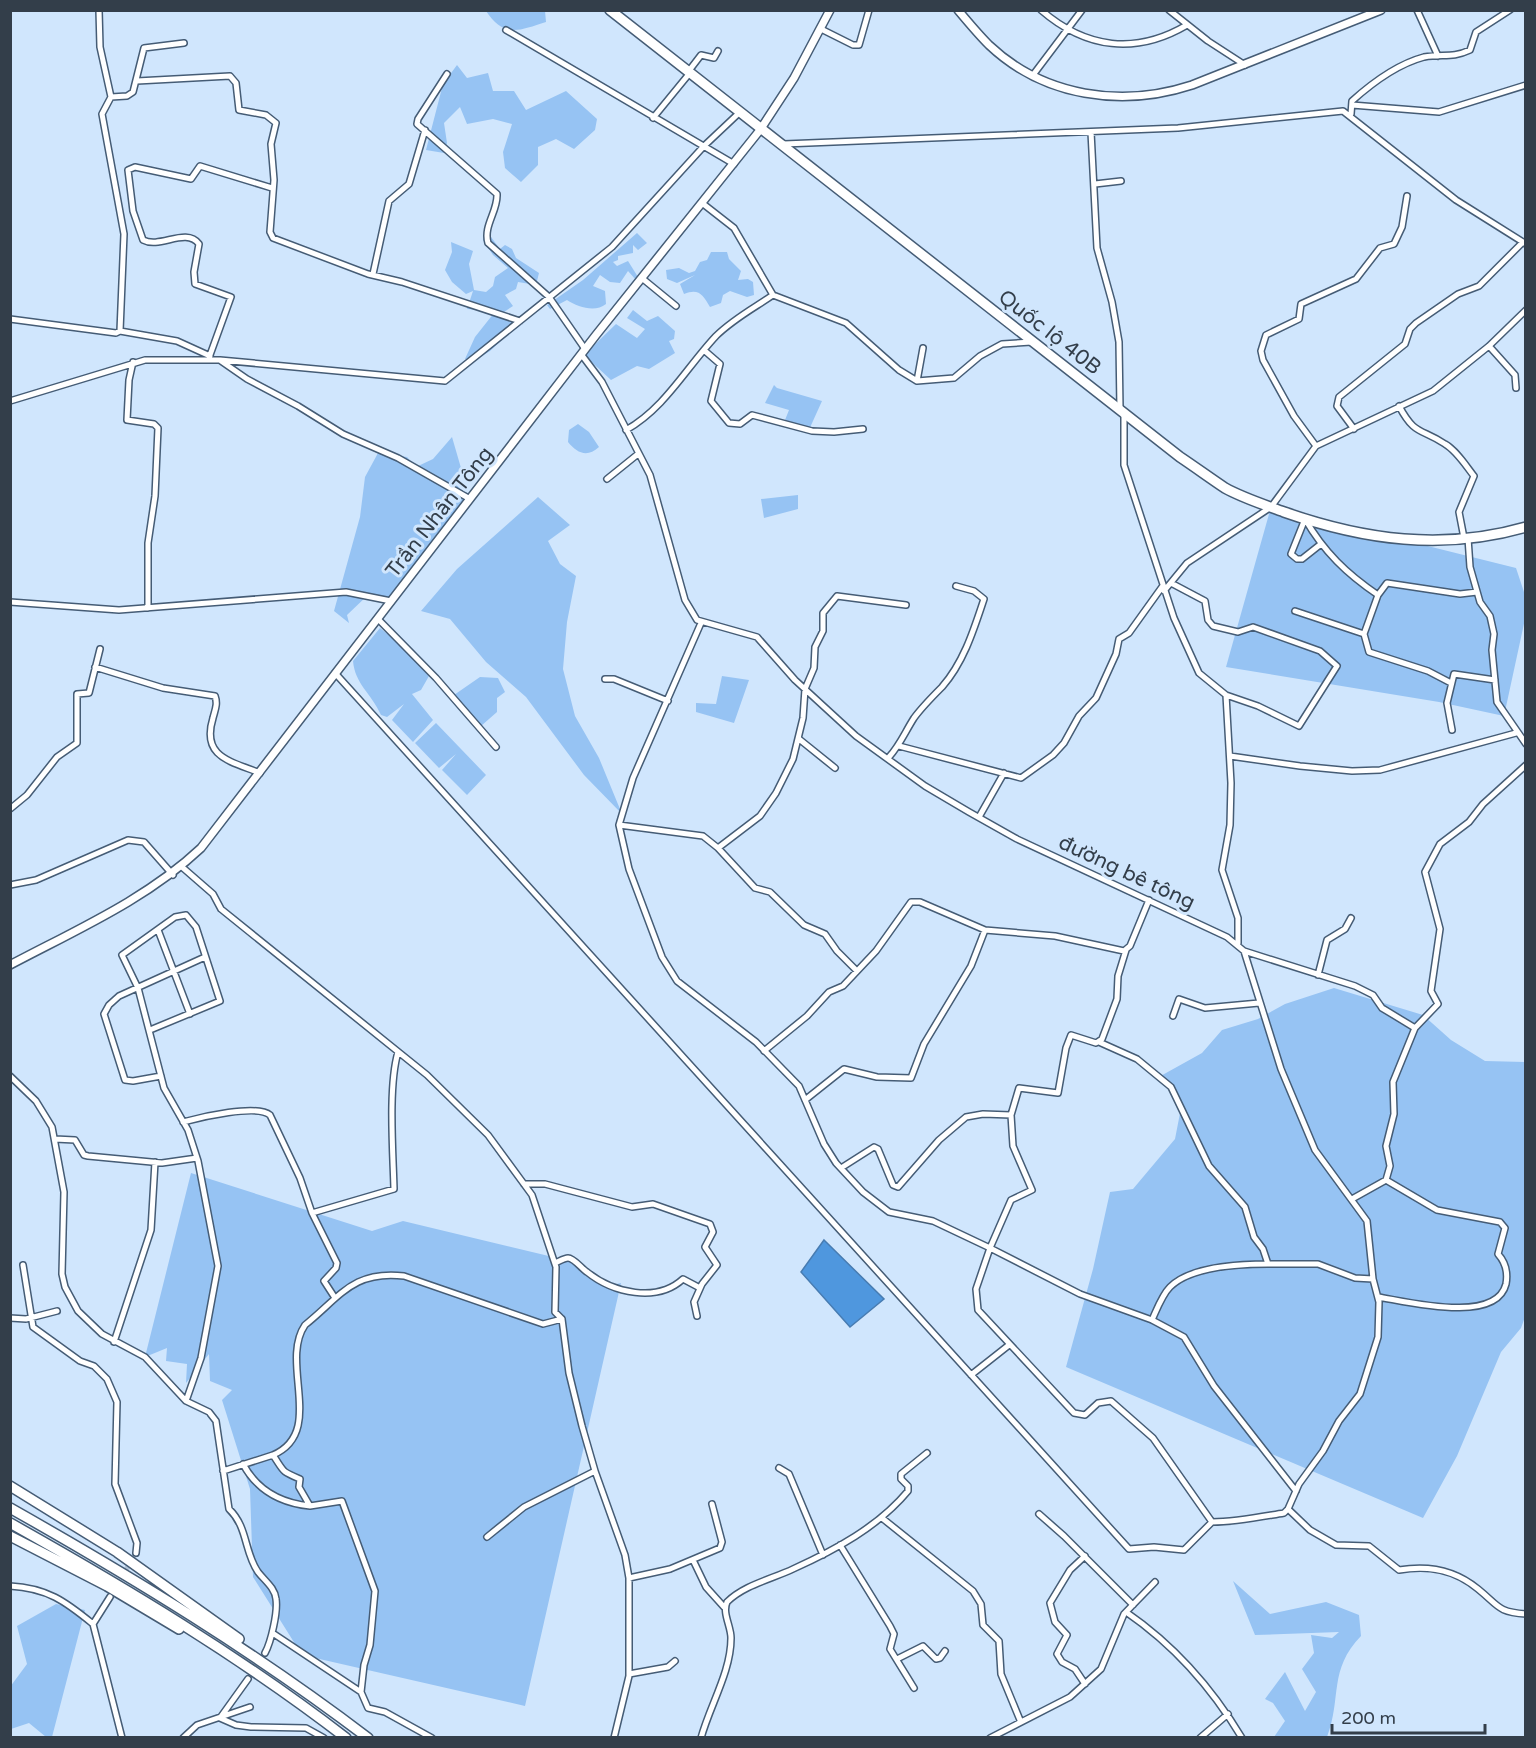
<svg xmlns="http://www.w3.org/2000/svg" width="1536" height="1748" font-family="'Varela Round',sans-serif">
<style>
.green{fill:#96c3f3}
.water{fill:#4f97de;stroke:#477cb2;stroke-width:1.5}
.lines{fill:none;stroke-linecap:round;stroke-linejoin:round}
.minor-tunnel{stroke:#b1c4d9;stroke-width:5;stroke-dasharray:5 2.5;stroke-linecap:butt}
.minor-casing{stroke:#455c75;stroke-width:8}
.tertiary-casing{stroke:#455c75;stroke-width:10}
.trunk-casing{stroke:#455c75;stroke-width:12}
.motorway-casing{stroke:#455c75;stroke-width:12}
.minor{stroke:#fff;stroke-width:5}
.tertiary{stroke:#fff;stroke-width:7}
.trunk{stroke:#fff;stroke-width:9}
.motorway{stroke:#fff;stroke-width:9}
.labels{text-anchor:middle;stroke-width:6;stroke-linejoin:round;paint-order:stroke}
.street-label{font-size:21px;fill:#333e4a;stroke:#d0e6fd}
</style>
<rect width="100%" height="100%" fill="#d0e6fd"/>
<path class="green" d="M486,11H545L546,22C518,31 504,38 486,11Z
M457,65L467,78L488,73L493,91H514L526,110L566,91L597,119L595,130L574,149L556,139L538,147V165L521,182L505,168L503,152L512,124L493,119L467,124L460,107L444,123L447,143L444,153L426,150L443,84Z
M637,233L647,243L638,250L633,245V253L618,256V260L613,262L617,266L628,261L638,277L636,280L628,271L620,283L610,282L600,275L593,286L605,291L606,304C595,313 578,307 567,300L550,309L547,305L583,280Z
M484,236L491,237L500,249L505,245L512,249L516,258L539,273L536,285L518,282L516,289L505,295L513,306L504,312L467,309L473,291L466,294L452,282L445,270L452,252L451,242L473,251L469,264L474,290L486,292L493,286L495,277L508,268L493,255L483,240Z
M711,252H727L729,259L741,271L738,280L748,279L753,282L754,295L747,297L730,291L723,295L721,303L710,307C703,295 699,288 684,294L680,284L695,275L677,283L667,279L666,270L679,268L689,273L695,271L700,262L707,260Z
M633,310L647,321L658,316L675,331L674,339L669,341L675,353L649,369L637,366L611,380L584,355L616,324L637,338L645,329L627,318Z
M494,313L522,321L490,351L474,361L465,359L475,337Z
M774,385L777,388L822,401L808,432L783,425L789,410L765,403Z
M578,424L589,432L599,447C587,458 577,453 568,442L569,430Z
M452,437L461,468L456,484L467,496L386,604L369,594L347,615L349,623L334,611L360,517L365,477L378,453L407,457L416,467L433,459Z
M798,495V509L764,518L761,499Z
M538,497L570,525L548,541L560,564L576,576L567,622L563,669L575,716L599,758L622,814L584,775L526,697L486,662L450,619L421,611L457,569Z
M1271,507L1516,568L1525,595V619L1504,716L1439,702L1226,667Z
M380,628L411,653L429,676L421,690L412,694L433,720L413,742L392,720L404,704L387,717L381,715C371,693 355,684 353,661Z
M722,676L749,680L734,723L696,712V703L716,704Z
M480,677L498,678L505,692L497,698V712L481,726L454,695Z
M436,723L486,775L467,795L442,770L456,754L439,768L415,743Z
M1334,988L1423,1015L1451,1040L1485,1061L1525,1062V1317L1521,1328L1501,1352L1457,1456L1423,1518L1066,1367L1093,1269L1110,1192L1133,1189L1175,1139L1182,1103L1157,1078L1202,1053L1222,1030L1258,1019L1285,1004Z
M191,1173L372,1231L403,1221L578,1263L612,1285L621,1283L525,1706L302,1655L253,1577L250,1489L222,1400L232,1390L210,1381L209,1354L186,1383L187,1364L166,1361L167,1348L145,1357Z
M1233,1581L1270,1614L1326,1602L1359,1615L1361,1636C1328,1670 1342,1698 1327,1737H1274L1285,1721L1273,1703L1265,1699L1285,1672L1305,1711L1316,1692L1302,1669L1314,1653L1311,1635L1332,1638L1339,1632L1255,1635Z
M56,1604L85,1610L52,1737H46L29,1723L11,1729L10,1687L27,1664L17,1626Z"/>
<path class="water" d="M824,1240L884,1299L850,1327L801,1272Z"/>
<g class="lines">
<path class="minor-tunnel" d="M110,1597L136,1553
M248,1679L265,1653"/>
<defs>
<path id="minor" d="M1041,10C1086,49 1136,55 1187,25
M1169,10L1208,41L1245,65
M1417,10L1438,56
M821,29L853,45H859L869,10
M506,30L734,164
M688,72L701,55L714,58L718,51
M447,74L418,119L417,124L497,194C498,211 483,226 488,243L549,297L585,349
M1033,75L1082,10
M137,81L230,76L236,83L239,110L266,115L276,123L271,144L274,180L270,232L273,238L368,274L402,282L520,321
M111,97L127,96L133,92L144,48L184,43
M1352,105L1439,112L1526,85
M1351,114L1352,101C1372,83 1398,64 1424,57C1442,53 1451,59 1470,50L1476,32L1510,10
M653,118L689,74
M1091,132L1097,248L1112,302L1119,342L1120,409
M784,144L1178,128L1343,111L1456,200L1526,244
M1095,184L1121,181
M702,203L734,228L773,295L846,323L899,370L917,381L954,378L980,356L1002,344L1031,342
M373,274L389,201L409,184L425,130
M643,279L676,306
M10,319L116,333L120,331L124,234L102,114L111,97L100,47L99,10
M120,331L177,341L210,356
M1489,346L1515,375L1516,388
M705,351L720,364L711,401L729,423L740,424L752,415L812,431L834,432L863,429
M581,354L602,382L650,475L685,600L697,620L757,637L795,680L856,736L925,786L969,812L1017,839L1227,937L1244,951L1281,1069L1315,1150L1367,1221L1373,1279L1379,1302L1378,1337L1360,1394L1339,1421L1323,1451L1299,1484L1288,1509
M210,355L231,297L195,284L194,272L199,244C186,227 160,249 143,240L133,211L128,170L135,167L191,179L200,166L272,188
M221,361L247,379L298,406L343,434L398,458L470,499
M133,362L129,380L127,420L154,424L158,428L155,496L148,543V608
M917,381L923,348
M10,401L145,360H220L445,381L612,247L704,146L739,113
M1399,406C1415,436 1421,428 1445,444C1457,451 1466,466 1474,476L1459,512L1464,538
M1124,414V465L1174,618L1199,673L1226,695L1231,783L1230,825L1222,870L1238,918V943
M1354,429L1337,406L1339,397L1405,344L1410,329L1416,323L1458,294L1479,286L1523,242
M626,430C665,408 686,368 716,336C733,319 754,308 773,295
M1316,446L1294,416L1263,360L1261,351L1266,335L1299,319L1301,304L1356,279L1380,248L1394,244L1402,227L1407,196
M607,479L638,454
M1305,519C1324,552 1347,574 1378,595
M1305,519L1291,554L1297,559H1302L1321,544
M1468,538L1470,567L1480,602L1490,616L1494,634L1492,650L1497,702L1526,744
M1171,583L1205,601L1208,620L1213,626L1238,632L1253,627L1320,651L1337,666L1299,726L1258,706L1226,695
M1164,591L1187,563L1271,507L1316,446L1433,391L1489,346L1526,310
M10,602L119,610L346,592L391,601
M1295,611L1364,634L1378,595L1387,583L1460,594L1477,592
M378,619L436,678L496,747
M1364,634L1369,652L1428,671L1451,683
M95,667L163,688L215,696C218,704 215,710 213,718C201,757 230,761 260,773
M335,673L1129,1549L1154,1547L1184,1550L1212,1522L1153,1438L1111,1401L1098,1403L1085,1415L1074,1413L978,1310L976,1289L990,1248L933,1221L889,1212L863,1192L836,1163L824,1144L799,1086L756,1042L677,981L662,957L629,869L619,825L633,778L701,623
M605,679H614L668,701
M1452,730L1447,703L1454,674L1495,680
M799,739L835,768
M899,746L1021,778L1053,755L1064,743L1079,716L1096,698L1116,654L1119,639L1129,633L1162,587
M1230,756L1300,766L1352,771L1380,770L1516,733
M889,757C900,745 905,732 914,718C922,707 932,697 942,687C964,662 974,629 984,599L974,591L956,586
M10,809L27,795L57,757L77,743V694L89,693L100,649
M979,817L1004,773
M619,825L703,836L718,848
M182,867L213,894L221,909L427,1075L488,1135L532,1195L556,1267L555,1312L562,1319L569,1373L582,1426L595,1471L625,1555L629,1578V1676L614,1738
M10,885L36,880L128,840L144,842L173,875
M158,930L190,1014
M1244,951L1355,986L1373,995L1382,1008L1415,1028L1438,1004L1431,991L1440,929L1425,872L1440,844L1469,822L1483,804L1526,765
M857,971L837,951L825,934L804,925L770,892L755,888L718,848L760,816L776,793L793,759L803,718L805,689L814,668L815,647L823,631V613L837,596L906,605
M1318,975L1327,940L1345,929L1351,918
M1173,1016L1179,999L1205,1008L1259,1003
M150,1030L220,1001L196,927L186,915L175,917L122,955L138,988L164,1088L188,1130L198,1161L218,1266L201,1358L186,1401
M1099,1042L1137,1059L1171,1087L1209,1166L1245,1207L1254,1237L1263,1249L1268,1264H1318L1355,1278L1373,1279
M764,1051L807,1016L829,992L843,986L876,951L911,902H920L985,930L1055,936L1124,951L1130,946L1149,900
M10,1076L36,1101L52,1127L64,1192L62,1274L65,1287L78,1311L102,1334L145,1357L186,1401L209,1412L216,1421L229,1509C248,1527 244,1552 258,1572C265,1581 275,1588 276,1599C278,1612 271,1642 265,1653
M161,1076L133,1081L125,1080L104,1014L109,1005L119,996L205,957
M805,1100L844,1069L877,1077L911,1078L924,1044L971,966L985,930
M1011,1115L1013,1146L1032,1190L1011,1200L990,1248L1080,1294L1152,1320L1184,1337L1214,1386L1296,1491
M183,1122C201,1117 257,1104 270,1115L300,1178L312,1213L337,1263L336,1268L324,1281L335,1298
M55,1139L75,1140L84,1155L88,1156L162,1163L197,1158
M841,1168L874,1147L878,1149L893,1185L898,1187L939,1140L966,1117L983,1114L1011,1115L1019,1088L1058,1093L1066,1048L1071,1035L1096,1043L1102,1039L1117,999L1118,976L1126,950
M524,1184H545L632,1207L653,1204L710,1224L713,1232L705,1247L717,1265L702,1284L694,1302L697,1316
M1352,1199L1386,1180L1390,1166L1386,1146L1394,1114L1393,1082L1415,1028
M312,1213L394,1189C393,1151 388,1087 398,1052
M555,1263C558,1262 564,1258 568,1258C574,1258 582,1269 587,1272C613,1293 657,1303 683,1279L700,1288
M23,1265L33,1327L80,1361L94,1366L107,1379L117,1402L115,1484L137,1543L136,1553
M1378,1297C1405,1301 1496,1325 1506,1284C1508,1273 1506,1263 1498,1254L1505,1228L1500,1222L1437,1210L1386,1180
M10,1318L26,1319L57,1311
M1152,1320C1157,1309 1162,1295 1170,1287C1191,1266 1240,1264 1268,1264
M114,1342L151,1230L155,1162
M971,1375L1009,1345
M273,1455C326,1432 279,1363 305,1325C340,1297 353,1270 404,1276L543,1324L562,1319
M243,1464C257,1490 280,1503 310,1506
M779,1468L789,1474L823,1555
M223,1471L273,1455C285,1473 281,1471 300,1479L299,1487L310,1506L342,1501L375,1591L370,1645L364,1665L361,1692L368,1708L385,1712L432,1738
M1039,1514L1064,1536L1133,1605
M882,1518L973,1591L981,1604L983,1625L999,1641L1001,1674L1020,1720
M1212,1522C1236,1522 1260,1517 1284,1513L1288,1509L1310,1530L1336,1545L1369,1546L1399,1570C1428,1565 1454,1569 1478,1589C1499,1606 1497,1612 1526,1614
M487,1537L524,1507L595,1471
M840,1545L890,1626L894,1634L890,1649L914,1688
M693,1560L706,1587L724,1607
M629,1578L670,1569L720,1548L722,1542L712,1504
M10,1586C47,1588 65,1601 93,1624
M110,1597L93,1624L122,1738
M1126,1612C1174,1645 1212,1688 1242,1738
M274,1634L361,1692
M897,1659L923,1646L936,1659L940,1658L945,1651
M629,1674L668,1667L675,1661
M248,1679L220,1718L236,1725L251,1727L306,1728L324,1738
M1085,1684L1075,1669L1062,1662L1057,1654L1067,1635L1055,1622L1050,1603L1070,1570L1085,1556
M183,1738L197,1725L250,1707
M701,1738C710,1705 731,1672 731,1638C731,1626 722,1613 727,1602C744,1585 772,1579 793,1569C835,1550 878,1527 908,1491V1486L901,1479V1474L927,1453
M990,1738L1070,1697L1101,1669L1124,1614L1155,1582
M1200,1738L1228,1714"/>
<path id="tertiary" d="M958,10C968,22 978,34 989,45C1044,97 1122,108 1192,85L1381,10
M10,965C76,930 147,899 201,848L596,335L760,130L794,78L830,10"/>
<path id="trunk" d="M610,10L1180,457C1195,467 1210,478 1225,488C1243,498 1265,505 1284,512C1364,540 1443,551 1526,527"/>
<path id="motorway" d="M10,1486L117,1552L239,1639
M10,1508C134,1578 255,1652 368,1738
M10,1523C126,1588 241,1657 346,1738
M10,1536L107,1586L179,1629"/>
</defs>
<use href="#minor" class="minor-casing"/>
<use href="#tertiary" class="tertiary-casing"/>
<use href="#trunk" class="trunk-casing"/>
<use href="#motorway" class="motorway-casing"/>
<use href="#minor" class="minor"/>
<use href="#tertiary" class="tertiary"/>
<use href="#trunk" class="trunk"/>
<use href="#motorway" class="motorway"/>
</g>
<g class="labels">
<g class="street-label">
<text transform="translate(1050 332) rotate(38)" y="7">Quốc lộ 40B</text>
<text transform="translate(439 512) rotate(-52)" y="7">Trần Nhân Tông</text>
<text transform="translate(1127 872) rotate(25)" y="7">đường bê tông</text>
</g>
</g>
<rect width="1536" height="1748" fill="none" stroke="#333e4a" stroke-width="24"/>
<path d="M1332 1724v9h153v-9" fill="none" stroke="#333e4a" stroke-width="3"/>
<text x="1341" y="1724" font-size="18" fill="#333e4a" stroke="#d0e6fd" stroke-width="4.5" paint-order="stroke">200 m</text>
</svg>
